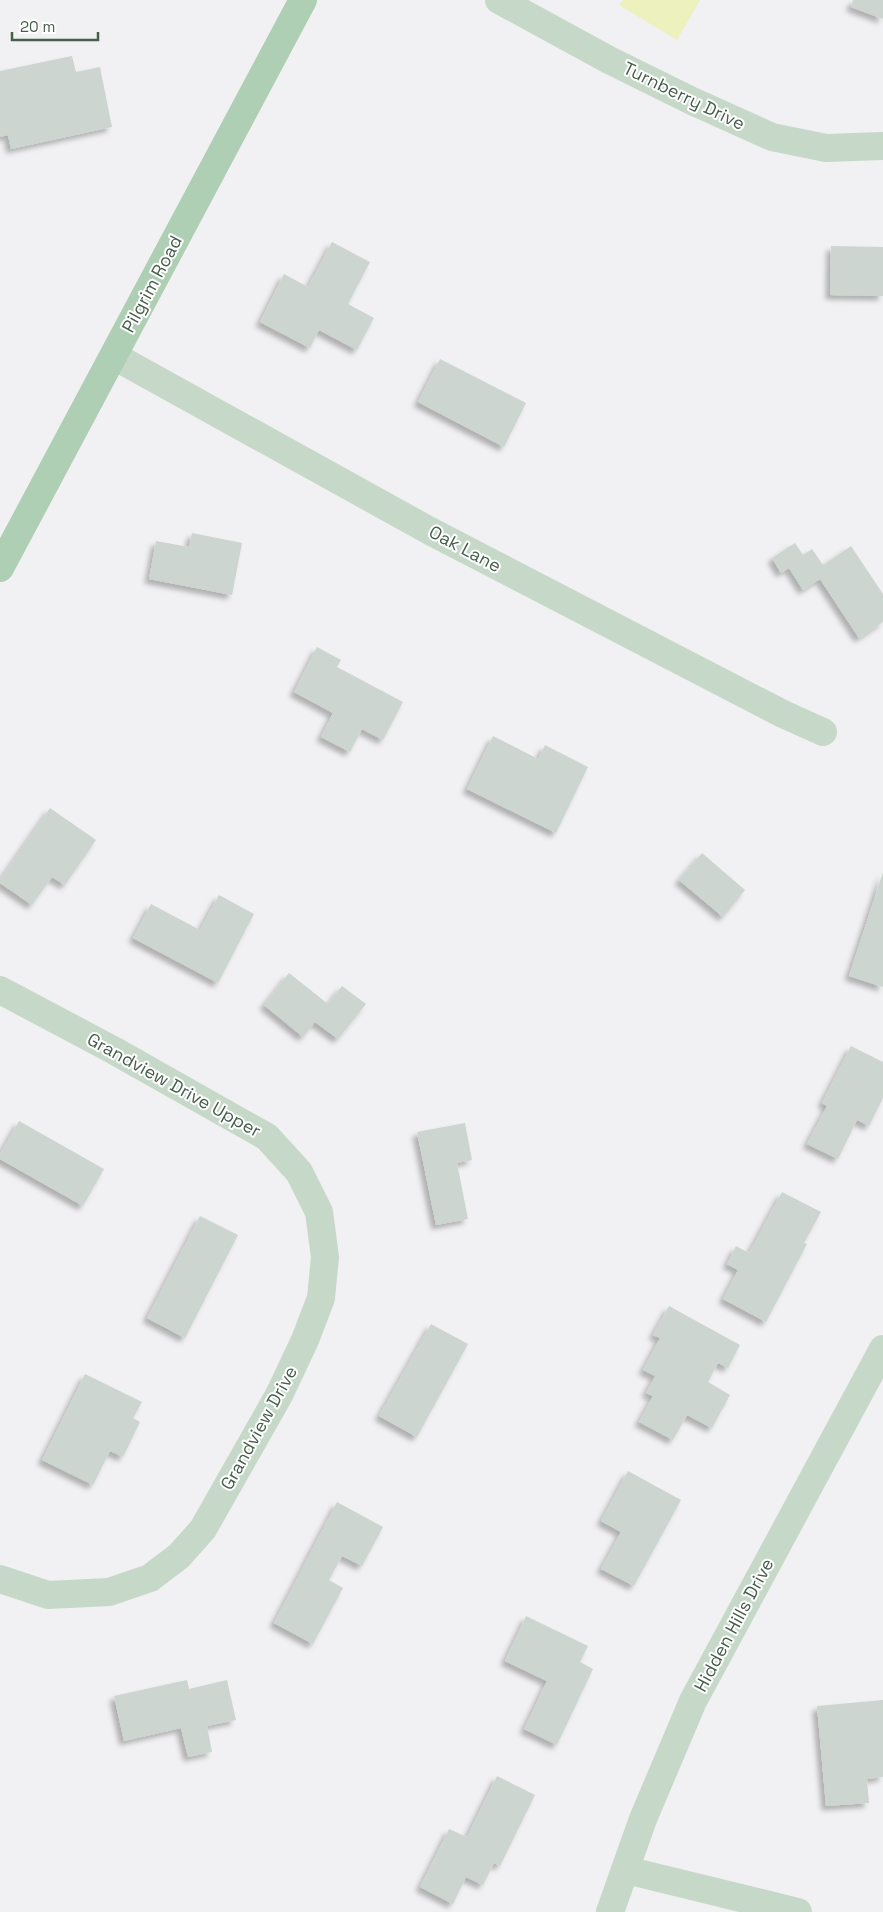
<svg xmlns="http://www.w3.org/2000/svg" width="883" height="1912" font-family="'Space Grotesk',sans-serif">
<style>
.green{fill:#edf1bd}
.building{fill:#ccd5cf;filter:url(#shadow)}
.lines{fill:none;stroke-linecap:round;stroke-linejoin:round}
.minor{stroke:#c6d8c8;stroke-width:28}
.major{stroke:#afcfb4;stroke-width:28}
.labels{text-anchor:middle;stroke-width:4;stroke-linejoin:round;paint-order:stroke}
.street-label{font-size:18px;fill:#475e4b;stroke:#fff}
</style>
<defs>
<filter id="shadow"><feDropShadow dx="-4.5" dy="4.5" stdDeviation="2.5" flood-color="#0004"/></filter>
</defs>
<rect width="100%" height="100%" fill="#f1f0f2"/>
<path class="green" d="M623,0H700L677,40L619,5Z"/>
<path class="building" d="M853,0H883V19L851,7Z
M72,56L76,72L100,67L112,127L11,149L8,135L0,137V71Z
M332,242L370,262L348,304L374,318L357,350L319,330L310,348L260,322L284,274L308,287Z
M831,246L883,247V296L830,295Z
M440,359L526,403L504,447L418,402Z
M192,533L242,543L232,595L149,579L156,541L189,547Z
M795,543L803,555L812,549L823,565L851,546L883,594V622L859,638L820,579L803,590L789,568L781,573L772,558Z
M317,647L341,660L337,667L403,702L383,740L362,729L350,752L321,737L333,713L294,692Z
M493,736L538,759L545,745L588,767L556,833L467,789Z
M50,808L96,840L65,885L52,877L32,905L0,883V880Z
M702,853L745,890L723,917L679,880Z
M883,872V987L849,976Z
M219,895L254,914L218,983L133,938L151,904L200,930Z
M289,973L328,1004L342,986L366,1004L338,1039L315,1022L303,1037L264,1005Z
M851,1046L883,1062V1098L869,1126L857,1120L838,1159L807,1144L827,1106L822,1103Z
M19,1121L104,1169L83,1206L0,1159V1154Z
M465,1123L472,1160L457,1163L468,1219L436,1225L417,1132Z
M782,1192L821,1212L804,1243L807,1244L766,1322L723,1299L738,1270L727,1264L736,1246L749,1253Z
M200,1216L238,1235L185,1338L147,1318Z
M669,1306L740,1345L728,1368L718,1363L708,1382L730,1395L712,1428L687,1415L673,1440L639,1422L653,1396L646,1393L655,1376L643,1370L660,1338L653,1335Z
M431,1324L468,1344L417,1437L379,1416Z
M85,1374L142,1402L133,1418L140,1422L123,1457L110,1451L93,1485L42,1460Z
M628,1471L681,1500L634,1586L601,1569L621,1532L601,1521Z
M337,1502L383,1527L362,1566L342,1556L329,1580L343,1588L313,1644L274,1623Z
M526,1616L588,1646L580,1662L593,1669L557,1745L524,1729L547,1681L505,1661Z
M187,1680L189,1689L227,1680L236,1720L207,1726L212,1752L188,1757L181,1728L124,1741L114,1696Z
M883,1700V1777L867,1779L869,1803L826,1806L817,1706Z
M497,1776L535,1795L500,1866L494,1863L483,1885L466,1877L453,1904L420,1887L449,1829L467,1837Z"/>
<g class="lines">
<path class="minor" d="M499,0L609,60L692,101L772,137L826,148L883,146
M114,356L430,531L783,714L823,732
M0,990L113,1050L267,1137L299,1172L319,1212L325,1257L321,1298L305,1340L279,1395L203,1529L179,1556L150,1578L109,1592L48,1595L0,1579
M626,1870L798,1912
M610,1912L643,1819L693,1701L883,1349"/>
<path class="major" d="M0,568L303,0"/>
</g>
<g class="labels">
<g class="street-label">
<text transform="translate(684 96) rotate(26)" y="6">Turnberry Drive</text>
<text transform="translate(152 284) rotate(-62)" y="6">Pilgrim Road</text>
<text transform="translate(465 549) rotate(28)" y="6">Oak Lane</text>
<text transform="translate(174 1085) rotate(29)" y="6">Grandview Drive Upper</text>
<text transform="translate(259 1428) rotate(-61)" y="6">Grandview Drive</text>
<text transform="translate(734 1625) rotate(-62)" y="6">Hidden Hills Drive</text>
</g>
</g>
<path d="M12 32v8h86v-8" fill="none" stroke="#475e4b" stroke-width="2.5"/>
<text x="20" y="32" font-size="15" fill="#475e4b" stroke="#ffffff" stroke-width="4" paint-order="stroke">20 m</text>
</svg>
